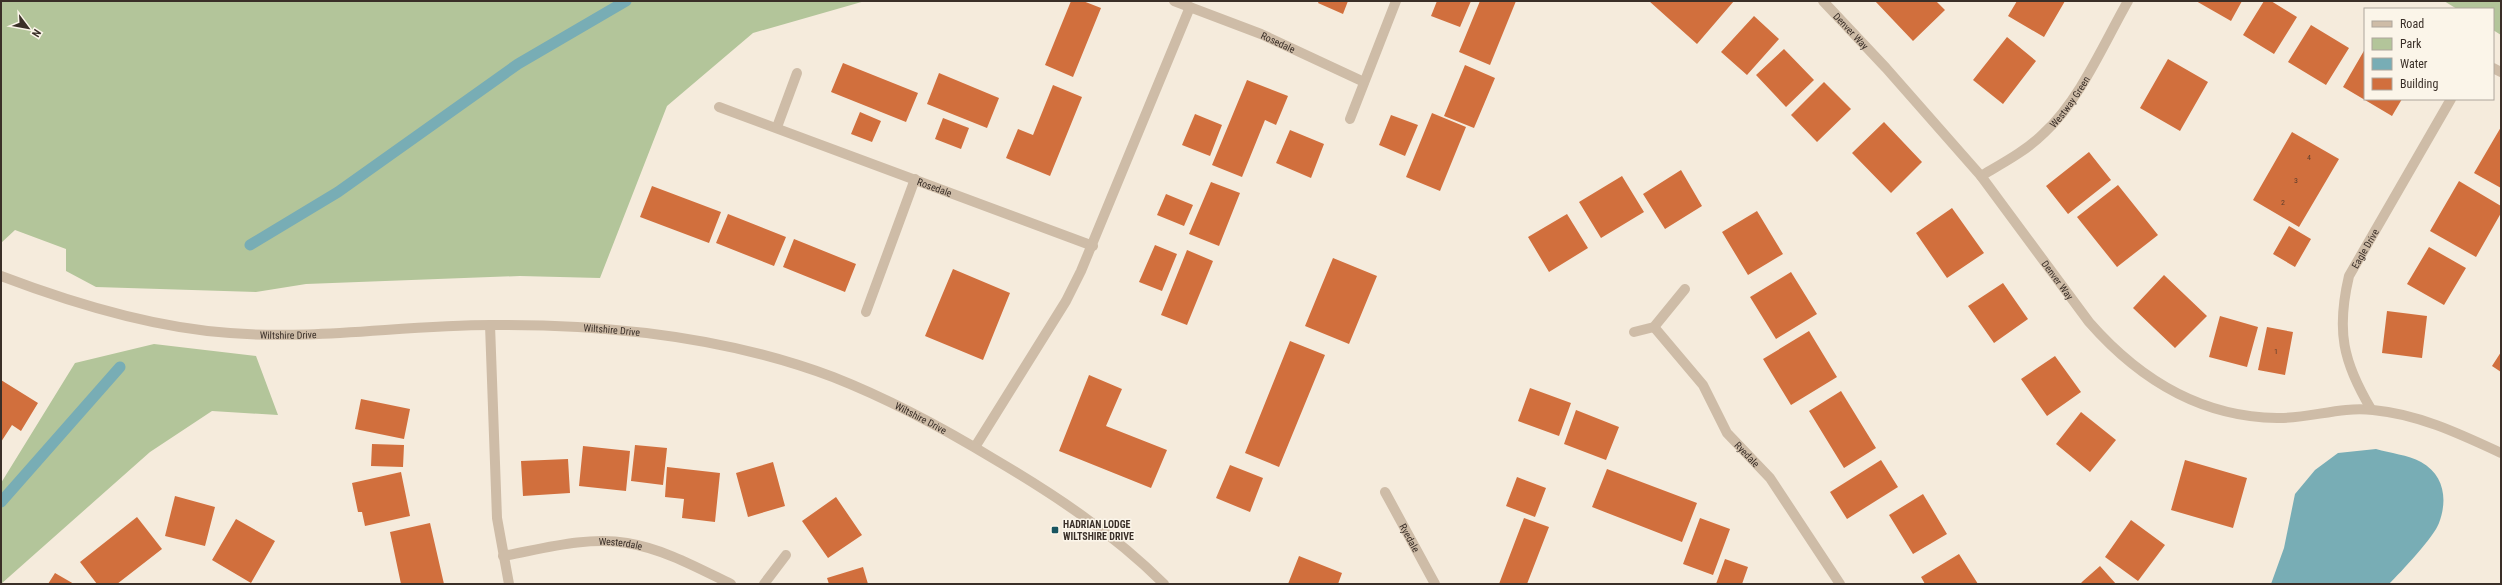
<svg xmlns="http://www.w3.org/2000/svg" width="2502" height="585" font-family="'Roboto Condensed',sans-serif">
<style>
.green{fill:#b3c59a}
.water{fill:#78adb5}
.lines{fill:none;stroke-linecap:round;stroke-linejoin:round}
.stream{stroke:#78adb5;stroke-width:11}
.building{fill:#d16f3d}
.service{stroke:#cebca7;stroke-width:10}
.minor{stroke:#cebca7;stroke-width:10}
.tertiary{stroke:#cebca7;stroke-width:10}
.poi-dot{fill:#195560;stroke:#fbf5e9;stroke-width:1.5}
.labels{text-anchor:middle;stroke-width:3;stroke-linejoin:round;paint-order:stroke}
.number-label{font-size:8px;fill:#603f2d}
.street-label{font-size:10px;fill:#3a2f28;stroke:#fbf5e9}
.poi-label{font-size:10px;font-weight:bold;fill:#3a2f28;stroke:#fbf5e9;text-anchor:start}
</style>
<rect width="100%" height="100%" fill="#f5ebdc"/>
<path class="green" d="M1,1H865L753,33L667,106L600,278L520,276L306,284L256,292L96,287L66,271V249L15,230L1,243Z
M2444,1H2501V35L2493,30V9H2457Z
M154,344L256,356L278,415L212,411L150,452L1,584V483L75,363Z"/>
<path class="water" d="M2376,449C2390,453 2408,455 2421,462C2444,475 2448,499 2439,523C2434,537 2401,572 2389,584H2271L2284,548L2295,494L2315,470L2338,453Z"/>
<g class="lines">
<path class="stream" d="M250,245L338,192L518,64L626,1
M1,502L120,367"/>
</g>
<path class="building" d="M1071,1H1083L1101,8L1073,77L1045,65Z
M1319,1H1348L1343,14L1318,3Z
M1437,1H1471L1460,27L1431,16Z
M1480,1H1516L1490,65L1459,52Z
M1649,1H1734L1697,44Z
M1875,1H1936L1945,10L1913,41Z
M2017,1H2065L2044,37L2008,16Z
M2196,1H2242L2231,21Z
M2264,1H2271L2297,17L2274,54L2243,35Z
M1754,16L1779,39L1747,75L1721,52Z
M2311,25L2349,48L2326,85L2288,62Z
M2007,37L2036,61L2003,104L1973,80Z
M1784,49L1814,80L1786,107L1756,75Z
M2365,49V99H2402L2392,116L2343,87Z
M2168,59L2208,82L2180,131L2140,108Z
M843,63L918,93L906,122L831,92Z
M1465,65L1495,78L1474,128L1444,116Z
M939,73L999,98L987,128L927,104Z
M1247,80L1288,96L1276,125L1265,120L1242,177L1212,165Z
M1824,82L1851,109L1817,142L1791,115Z
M1053,85L1082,97L1050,176L1006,158L1018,129L1033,135Z
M860,112L881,121L872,142L851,134Z
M1432,113L1466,127L1440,191L1406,177Z
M1195,114L1222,125L1210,156L1182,145Z
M1391,115L1418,125L1405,156L1379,145Z
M943,118L969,128L961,149L935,139Z
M1884,122L1922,162L1891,193L1852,153Z
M2501,127V188L2474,173Z
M1290,130L1324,144L1311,178L1276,163Z
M2292,132L2339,159L2299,227L2253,200Z
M2089,152L2111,180L2068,214L2046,186Z
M1681,170L1702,206L1665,229L1643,194Z
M1622,176L1644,212L1601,238L1579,202Z
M2459,181L2501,206V213L2476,257L2430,231Z
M1211,182L1240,193L1219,246L1189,234Z
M2118,185L2158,235L2117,267L2077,217Z
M652,186L721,212L709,243L640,217Z
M1166,194L1193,205L1184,226L1157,215Z
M1952,208L1984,253L1947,278L1916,233Z
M1757,211L1783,254L1748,275L1722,232Z
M728,214L786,237L774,266L716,243Z
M1567,214L1588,248L1549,272L1528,237Z
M2289,226L2311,239L2295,267L2273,254Z
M794,239L856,264L845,292L783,267Z
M1155,245L1177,254L1162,291L1139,282Z
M2429,247L2466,268L2444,305L2407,284Z
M1187,250L1213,261L1187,325L1161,315Z
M1333,258L1377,276L1349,344L1305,326Z
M953,269L1010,293L983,360L925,336Z
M1791,272L1817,314L1776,339L1750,297Z
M2164,275L2207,316L2175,348L2133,308Z
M2003,283L2028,319L1994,343L1968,306Z
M2387,311L2427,316L2422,358L2382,353Z
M2220,316L2258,327L2247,367L2209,357Z
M2267,327L2293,332L2285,375L2258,370Z
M1809,331L1837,377L1791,405L1763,359Z
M1290,341L1325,355L1279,467L1245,453Z
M2501,352V372L2492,366Z
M2055,356L2081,392L2047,416L2021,379Z
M1089,375L1122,389L1106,426L1167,450L1151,488L1059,451Z
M1,380L38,403L21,431L12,425L1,442Z
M1530,388L1571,403L1559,436L1518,421Z
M1841,391L1876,448L1844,468L1809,411Z
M361,399L410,409L404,439L355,429Z
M1576,410L1619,427L1606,460L1564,444Z
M2081,412L2116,440L2090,472L2056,444Z
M372,444L404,445L403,467L371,466Z
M635,445L667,448L663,485L631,481Z
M583,446L630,451L626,491L579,486Z
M568,459L570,493L523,496L521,461Z
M1881,460L1898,487L1847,519L1830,492Z
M2185,460L2247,478L2233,528L2171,510Z
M773,462L785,506L748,517L736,473Z
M1230,465L1263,478L1250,512L1216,498Z
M667,467L720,473L715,522L682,518L684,499L665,497Z
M1607,469L1697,503L1682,542L1592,507Z
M401,472L410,516L365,526L362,512H358L352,483Z
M1517,477L1546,488L1535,517L1506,506Z
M1923,494L1947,534L1913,554L1889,515Z
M175,496L215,507L205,546L165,536Z
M836,497L862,535L828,558L802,521Z
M137,517L162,549L117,584H97L80,562Z
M1524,518L1549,527L1527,584H1499Z
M1700,518L1730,529L1713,575L1683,564Z
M236,519L275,541L251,583L212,560Z
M2131,520L2165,545L2138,581L2105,557Z
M430,523L444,584H401L390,532Z
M1959,554L1978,584H1925L1921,577Z
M1299,556L1342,573L1338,584H1288Z
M1725,559L1748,567L1742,584H1716Z
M2100,566L2116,584H2080L2083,581Z
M863,567L868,584H829L827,578Z
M55,573L74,584H48Z"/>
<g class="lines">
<path class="service" d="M866,312L915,179"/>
<g class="minor">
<path id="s1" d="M1174,1L1261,34L1364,82"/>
<path id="s2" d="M1823,1L1886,68L1981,176L2089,322C2138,378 2200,417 2277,418C2309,419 2340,406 2373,410C2418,414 2460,434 2501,453"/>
<path d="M2493,68L2501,72"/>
<path id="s3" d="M719,107L1093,246"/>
<path d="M1350,119L1396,1"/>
<path d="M777,127L797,73"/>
<path id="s4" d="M1981,176C2003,163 2026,151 2044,133C2080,100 2104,43 2128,1"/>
<path d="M490,325L497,518L509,584"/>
<path id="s5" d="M1654,327L1703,385L1727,433L1770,478L1840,584"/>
<path d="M1634,332L1654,327L1685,289"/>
<path id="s6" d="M2371,409C2343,362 2336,331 2349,276L2451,99"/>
<path d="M975,447L1066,301L1081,271L1190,7"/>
<path id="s7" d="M1385,492L1435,584"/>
<path id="s8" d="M503,556C542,549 587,536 627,543C664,549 698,568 731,584"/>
<path d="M764,584L786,555"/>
</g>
<path class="tertiary" id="s9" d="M1,276C72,303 153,328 230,333C317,340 404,325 491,325C606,324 725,336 833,377C889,399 943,428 994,459C1055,495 1114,534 1164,584"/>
</g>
<rect class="poi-dot" x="1051" y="526" width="8" height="8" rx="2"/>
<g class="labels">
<g class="number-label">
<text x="2309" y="160">4</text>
<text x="2296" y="183">3</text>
<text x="2283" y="205">2</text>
<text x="2276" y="354">1</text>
</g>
<g class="street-label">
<text dy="4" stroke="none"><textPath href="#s2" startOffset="41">Denver Way</textPath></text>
<text dy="4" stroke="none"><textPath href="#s1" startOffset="112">Rosedale</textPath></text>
<text dy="4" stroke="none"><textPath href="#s4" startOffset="117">Westway Green</textPath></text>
<text dy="4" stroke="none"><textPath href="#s3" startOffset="230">Rosedale</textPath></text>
<text dy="4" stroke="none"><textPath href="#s6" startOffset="171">Eagle Drive</textPath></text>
<text dy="4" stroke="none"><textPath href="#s2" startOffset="365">Denver Way</textPath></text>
<text dy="4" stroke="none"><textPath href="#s9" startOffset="619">Wiltshire Drive</textPath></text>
<text dy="4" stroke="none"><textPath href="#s9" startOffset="295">Wiltshire Drive</textPath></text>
<text dy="4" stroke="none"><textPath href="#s9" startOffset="943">Wiltshire Drive</textPath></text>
<text dy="4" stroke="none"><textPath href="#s5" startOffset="159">Ryedale</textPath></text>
<text dy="4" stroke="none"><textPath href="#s7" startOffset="52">Ryedale</textPath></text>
<text dy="4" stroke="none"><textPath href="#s8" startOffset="119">Westerdale</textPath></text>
</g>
<g class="poi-label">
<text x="1063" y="528">HADRIAN LODGE<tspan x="1063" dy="12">WILTSHIRE DRIVE</tspan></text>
</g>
</g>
<rect width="2502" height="585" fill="none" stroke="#3a2f28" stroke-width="4"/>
<rect x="2364" y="8" width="130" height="92" fill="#fbf5e9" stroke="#aea69c"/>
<rect x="2372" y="21" width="20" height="6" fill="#cebca7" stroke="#aea69c"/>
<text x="2400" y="28" font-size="12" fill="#3a2f28">Road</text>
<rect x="2372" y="38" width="20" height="12" fill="#b3c59a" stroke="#aea69c"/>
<text x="2400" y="48" font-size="12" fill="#3a2f28">Park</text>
<rect x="2372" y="58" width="20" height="12" fill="#78adb5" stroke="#aea69c"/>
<text x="2400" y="68" font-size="12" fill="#3a2f28">Water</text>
<rect x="2372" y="78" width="20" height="12" fill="#d16f3d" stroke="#aea69c"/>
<text x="2400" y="88" font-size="12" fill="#3a2f28">Building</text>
<g transform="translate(28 28) rotate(122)" stroke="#fbf5e9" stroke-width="3" paint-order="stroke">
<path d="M0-3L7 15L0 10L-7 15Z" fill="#3a2f28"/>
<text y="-6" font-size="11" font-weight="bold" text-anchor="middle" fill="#3a2f28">N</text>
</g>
</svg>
